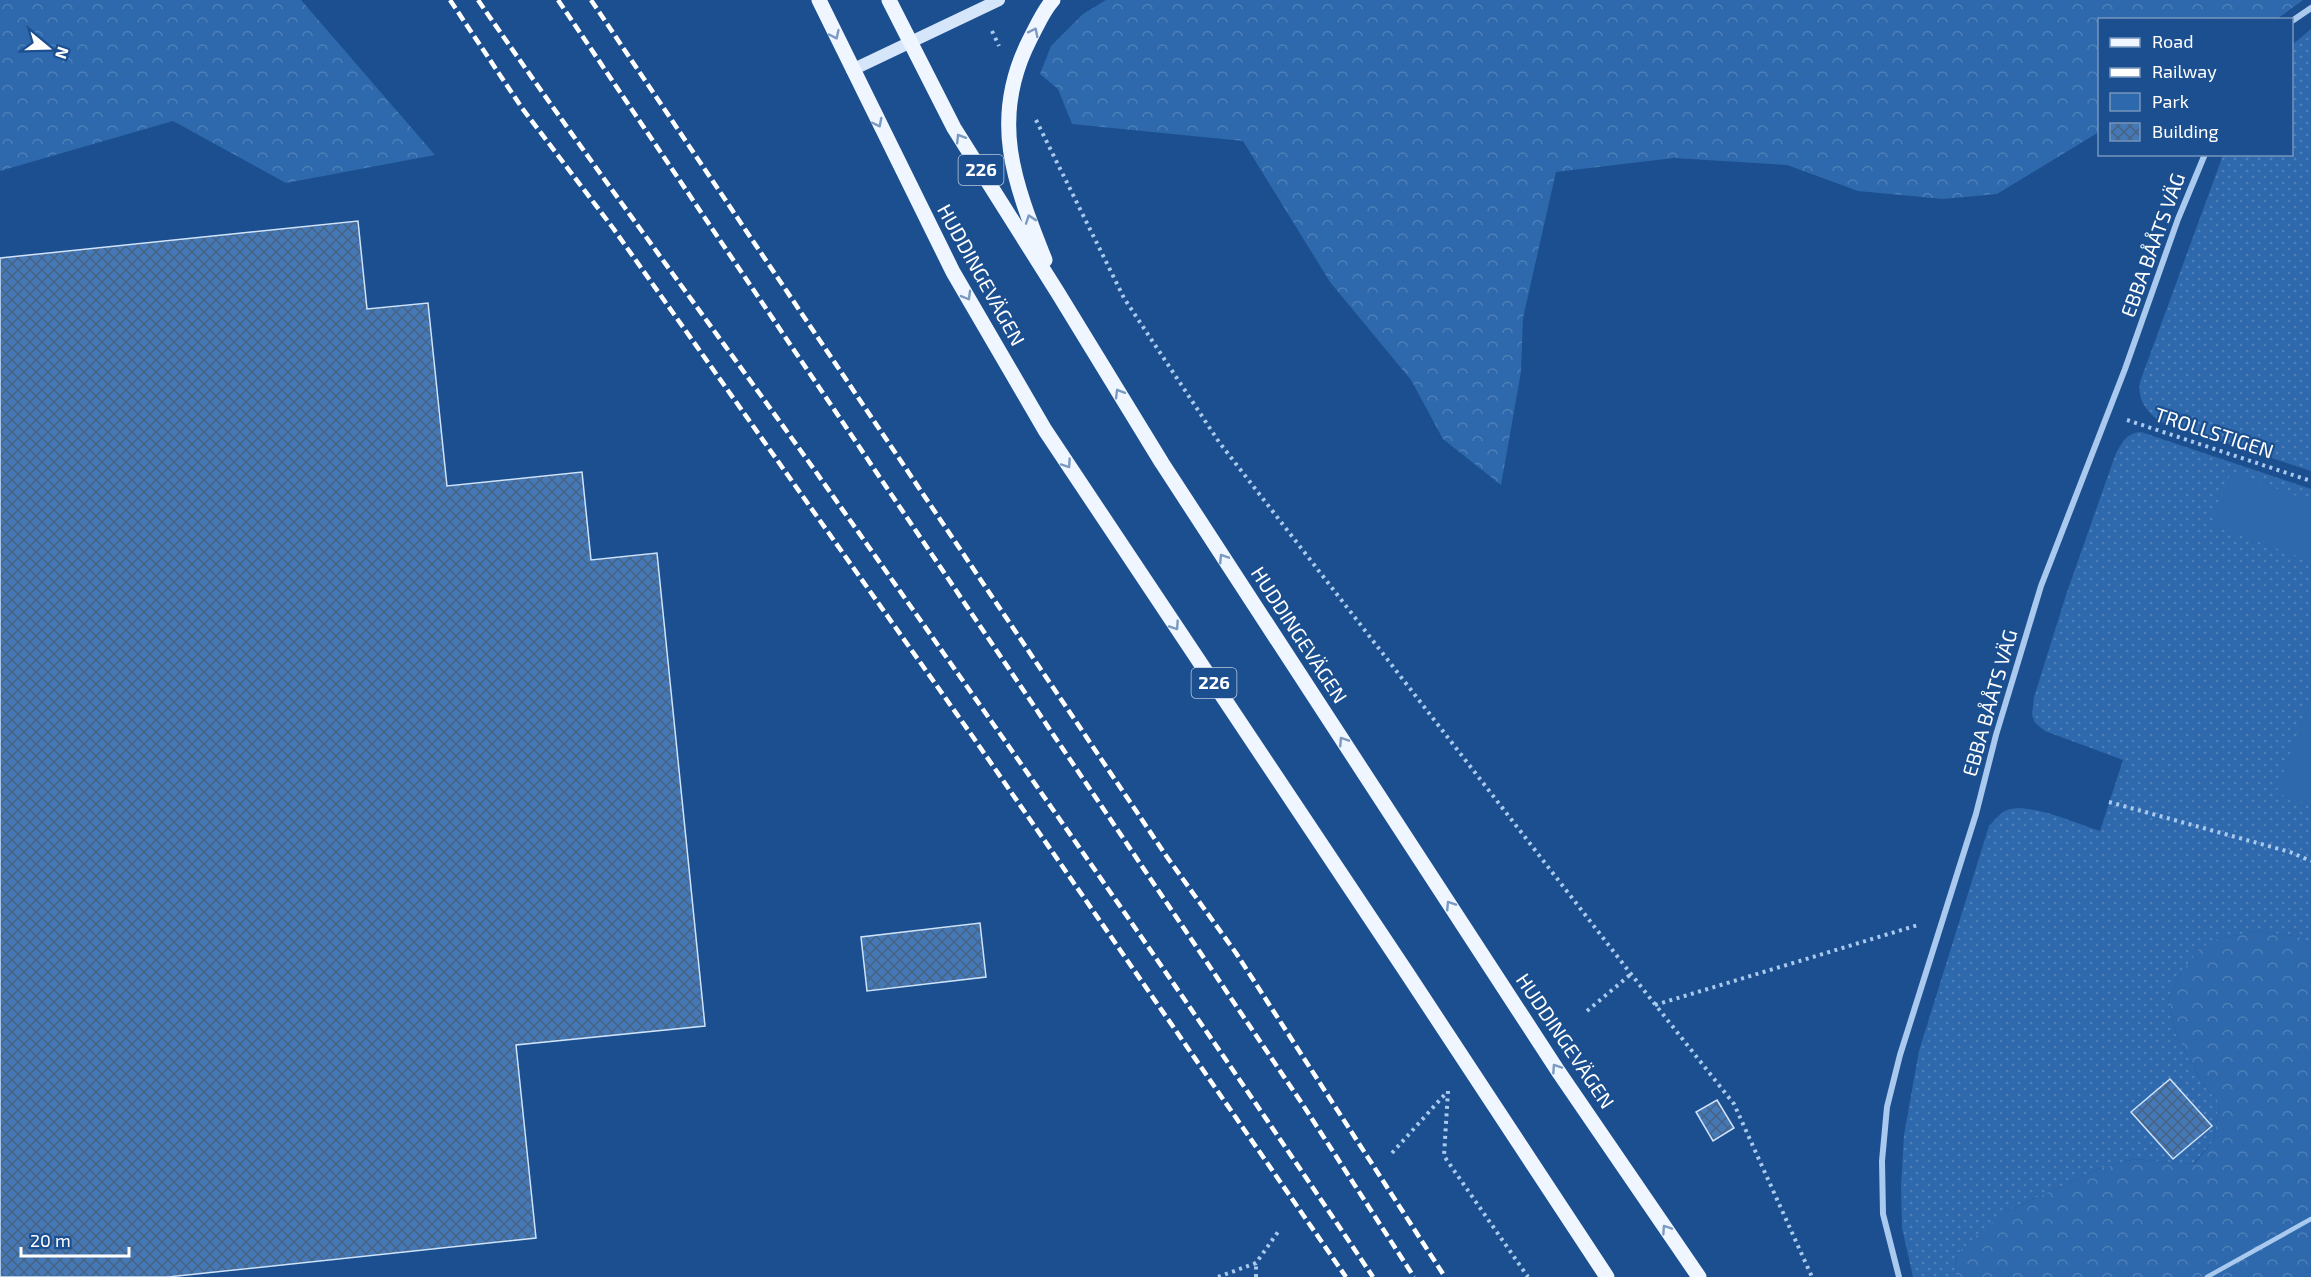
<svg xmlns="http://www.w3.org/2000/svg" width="2311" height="1277" font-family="'Exo 2',sans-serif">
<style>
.grass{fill:url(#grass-dots)}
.forest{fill:url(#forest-crowns)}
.green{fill:#2e69ad}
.building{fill:url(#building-cross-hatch);stroke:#cfe3fa;stroke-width:1.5}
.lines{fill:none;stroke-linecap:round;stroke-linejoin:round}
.path{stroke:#a9c9ee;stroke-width:4;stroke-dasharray:3 4.5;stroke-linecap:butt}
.lane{stroke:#a9c9ee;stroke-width:4.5}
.street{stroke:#a9c9ee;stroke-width:6}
.secondary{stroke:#d6e6fa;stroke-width:12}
.primary{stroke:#f0f6ff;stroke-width:15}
.rail{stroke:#fff;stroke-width:4.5;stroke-dasharray:10 4.5;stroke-linecap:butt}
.oneway{stroke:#7b9ac1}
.labels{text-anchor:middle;stroke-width:4.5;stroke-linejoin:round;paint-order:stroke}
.shield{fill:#1b4f8f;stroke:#bbcadd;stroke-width:1.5}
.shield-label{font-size:18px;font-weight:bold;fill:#fff}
.street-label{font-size:20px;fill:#fff;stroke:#1b4f8f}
</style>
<defs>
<pattern id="grass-dots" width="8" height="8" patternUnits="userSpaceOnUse" patternTransform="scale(1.5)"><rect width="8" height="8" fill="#2e69ad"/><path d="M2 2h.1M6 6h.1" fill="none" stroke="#4d80b9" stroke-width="1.8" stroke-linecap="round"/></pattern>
<pattern id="forest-crowns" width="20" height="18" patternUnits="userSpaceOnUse" patternTransform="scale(1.5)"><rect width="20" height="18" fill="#2e69ad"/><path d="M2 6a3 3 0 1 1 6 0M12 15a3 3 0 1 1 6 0" fill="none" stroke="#4d80b9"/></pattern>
<pattern id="building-cross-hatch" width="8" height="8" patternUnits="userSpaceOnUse" patternTransform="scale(1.5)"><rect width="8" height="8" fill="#4478b7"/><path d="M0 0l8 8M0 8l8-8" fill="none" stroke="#486282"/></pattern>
</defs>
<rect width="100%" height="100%" fill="#1b4f8f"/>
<path class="grass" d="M2311,29V471L2159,421C2146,410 2137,400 2140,382L2223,155L2292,154V45Z
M2141,432L2311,489V946L2300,937L2257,931L2218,939L2180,974L2168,1000L2176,1034L2202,1083L2219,1103L2214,1140L2193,1164L2135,1159L2098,1169L2010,1210L1957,1254L1955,1277H1913L1902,1228L1901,1186L1904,1135L1919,1051L1989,826C1994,821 2000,813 2007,810C2029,802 2077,824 2100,831L2123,760L2045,731L2035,723L2032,715L2034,697L2066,595L2116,453C2123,441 2127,433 2141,432Z"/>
<path class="forest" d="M0,0H301L435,155L286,183L173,121L0,171Z
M1106,0H2303L2277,19L2100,20L2099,132L1997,194L1943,199L1858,191L1787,165L1674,158L1556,172L1523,318L1521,372L1501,485L1443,439L1411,380L1330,282L1243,141L1072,124L1058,89L1040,74L1051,46L1083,14Z
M2257,931L2300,937L2311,946V1277H1955L1957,1254L1980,1232L2010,1210L2098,1169L2135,1159L2194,1164L2214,1140L2219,1103L2202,1083L2176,1034L2168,1000L2180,974L2200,948L2218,939Z"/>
<path class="green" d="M2231,472L2311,501V561L2211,525Z
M2311,697V805L2276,793Z"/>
<path class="building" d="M358,221L367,309L428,303L447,486L582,472L591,560L657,553L705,1026L516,1045L536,1238L168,1277H0V258Z
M980,923L986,977L867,991L861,937Z
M2170,1079L2212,1126L2173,1159L2131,1112Z
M1717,1100L1734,1128L1713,1141L1696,1112Z"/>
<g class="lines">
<path class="path" d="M992,31L999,46
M1036,120L1124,298L1219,442L1631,974L1734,1104L1812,1277
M2127,420L2311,481
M2109,802L2290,852L2311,861
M1655,1005L1918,925
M1587,1011L1631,974
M1448,1091L1444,1156L1528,1277
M1392,1153L1447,1092
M1218,1277L1256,1263L1278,1232
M1256,1277V1263"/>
<path class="lane" d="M2207,1277L2311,1219"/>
<path class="street" d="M2292,21L2311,8
M1899,1277L1883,1214L1882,1161L1887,1107L1900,1055L1976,814L1996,735L2041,586L2125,369L2178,219L2205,154"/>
<path class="secondary" d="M852,70L999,0"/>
<path class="primary" d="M819,0L953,272L1045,430L1407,973L1607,1277
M889,0L954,128L1058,293L1162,463L1558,1071L1699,1277
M1045,260C1014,182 989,119 1030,39C1037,26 1043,11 1053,0"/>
<path class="rail" d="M450,0L522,108L613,228L973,737L1346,1277
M478,0C586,157 700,310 811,465C1001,734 1190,1004 1373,1277
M558,0L1303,1105L1414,1277
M591,0L1167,857L1236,953L1445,1277"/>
</g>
<defs><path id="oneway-chevron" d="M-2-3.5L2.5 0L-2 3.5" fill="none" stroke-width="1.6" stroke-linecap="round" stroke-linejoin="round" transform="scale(1.5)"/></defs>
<g class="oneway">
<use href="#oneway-chevron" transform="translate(1034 32) rotate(-63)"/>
<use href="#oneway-chevron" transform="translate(835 35) rotate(65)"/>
<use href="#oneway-chevron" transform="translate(878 123) rotate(63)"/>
<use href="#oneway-chevron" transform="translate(960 138) rotate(-122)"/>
<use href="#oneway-chevron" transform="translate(1030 219) rotate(-109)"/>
<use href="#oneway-chevron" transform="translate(967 296) rotate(60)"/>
<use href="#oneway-chevron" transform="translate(1119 393) rotate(-121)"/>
<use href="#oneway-chevron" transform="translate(1067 464) rotate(56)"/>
<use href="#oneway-chevron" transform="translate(1223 558) rotate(-123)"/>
<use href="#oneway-chevron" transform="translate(1175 626) rotate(56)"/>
<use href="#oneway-chevron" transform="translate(1343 741) rotate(-123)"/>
<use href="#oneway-chevron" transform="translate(1450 905) rotate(-123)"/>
<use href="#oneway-chevron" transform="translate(1556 1068) rotate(-124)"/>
<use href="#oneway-chevron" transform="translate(1666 1229) rotate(-124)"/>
</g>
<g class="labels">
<g class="shield">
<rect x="958.5" y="155" width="45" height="30" rx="4.5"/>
<rect x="1191.5" y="668" width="45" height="30" rx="4.5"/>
</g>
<g class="shield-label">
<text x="981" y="176">226</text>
<text x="1214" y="689">226</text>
</g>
<g class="street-label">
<text transform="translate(2153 245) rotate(-70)" y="7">EBBA BÅÅTS VÄG</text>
<text transform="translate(981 275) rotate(61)" y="7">HUDDINGEVÄGEN</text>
<text transform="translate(2214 433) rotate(18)" y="7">TROLLSTIGEN</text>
<text transform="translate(1299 635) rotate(57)" y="7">HUDDINGEVÄGEN</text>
<text transform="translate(1990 703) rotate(-74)" y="7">EBBA BÅÅTS VÄG</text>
<text transform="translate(1565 1041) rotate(56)" y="7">HUDDINGEVÄGEN</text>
</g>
</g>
<rect x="2098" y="18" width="195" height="138" fill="#1b4f8f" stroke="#7695bc" stroke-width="1.5"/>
<rect x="2110" y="38" width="30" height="9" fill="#f0f6ff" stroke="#7695bc" stroke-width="1.5"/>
<text x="2152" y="48" font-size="18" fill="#ffffff">Road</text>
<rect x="2110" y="68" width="30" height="9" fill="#ffffff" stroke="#7695bc" stroke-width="1.5"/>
<text x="2152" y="78" font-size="18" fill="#ffffff">Railway</text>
<rect x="2110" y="93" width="30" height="18" fill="#2e69ad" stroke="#7695bc" stroke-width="1.5"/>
<text x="2152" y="108" font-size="18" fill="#ffffff">Park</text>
<rect x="2110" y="123" width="30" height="18" fill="url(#building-cross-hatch)" stroke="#7695bc" stroke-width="1.5"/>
<text x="2152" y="138" font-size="18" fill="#ffffff">Building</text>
<g transform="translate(48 48) rotate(109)" stroke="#1b4f8f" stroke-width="4.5" paint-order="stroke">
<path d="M0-4.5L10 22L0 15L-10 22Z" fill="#ffffff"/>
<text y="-9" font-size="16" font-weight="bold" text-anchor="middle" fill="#ffffff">N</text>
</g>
<path d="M21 1247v9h108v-9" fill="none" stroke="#ffffff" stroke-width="3"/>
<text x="30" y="1247" font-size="18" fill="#ffffff" stroke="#1b4f8f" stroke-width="4.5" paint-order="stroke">20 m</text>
</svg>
